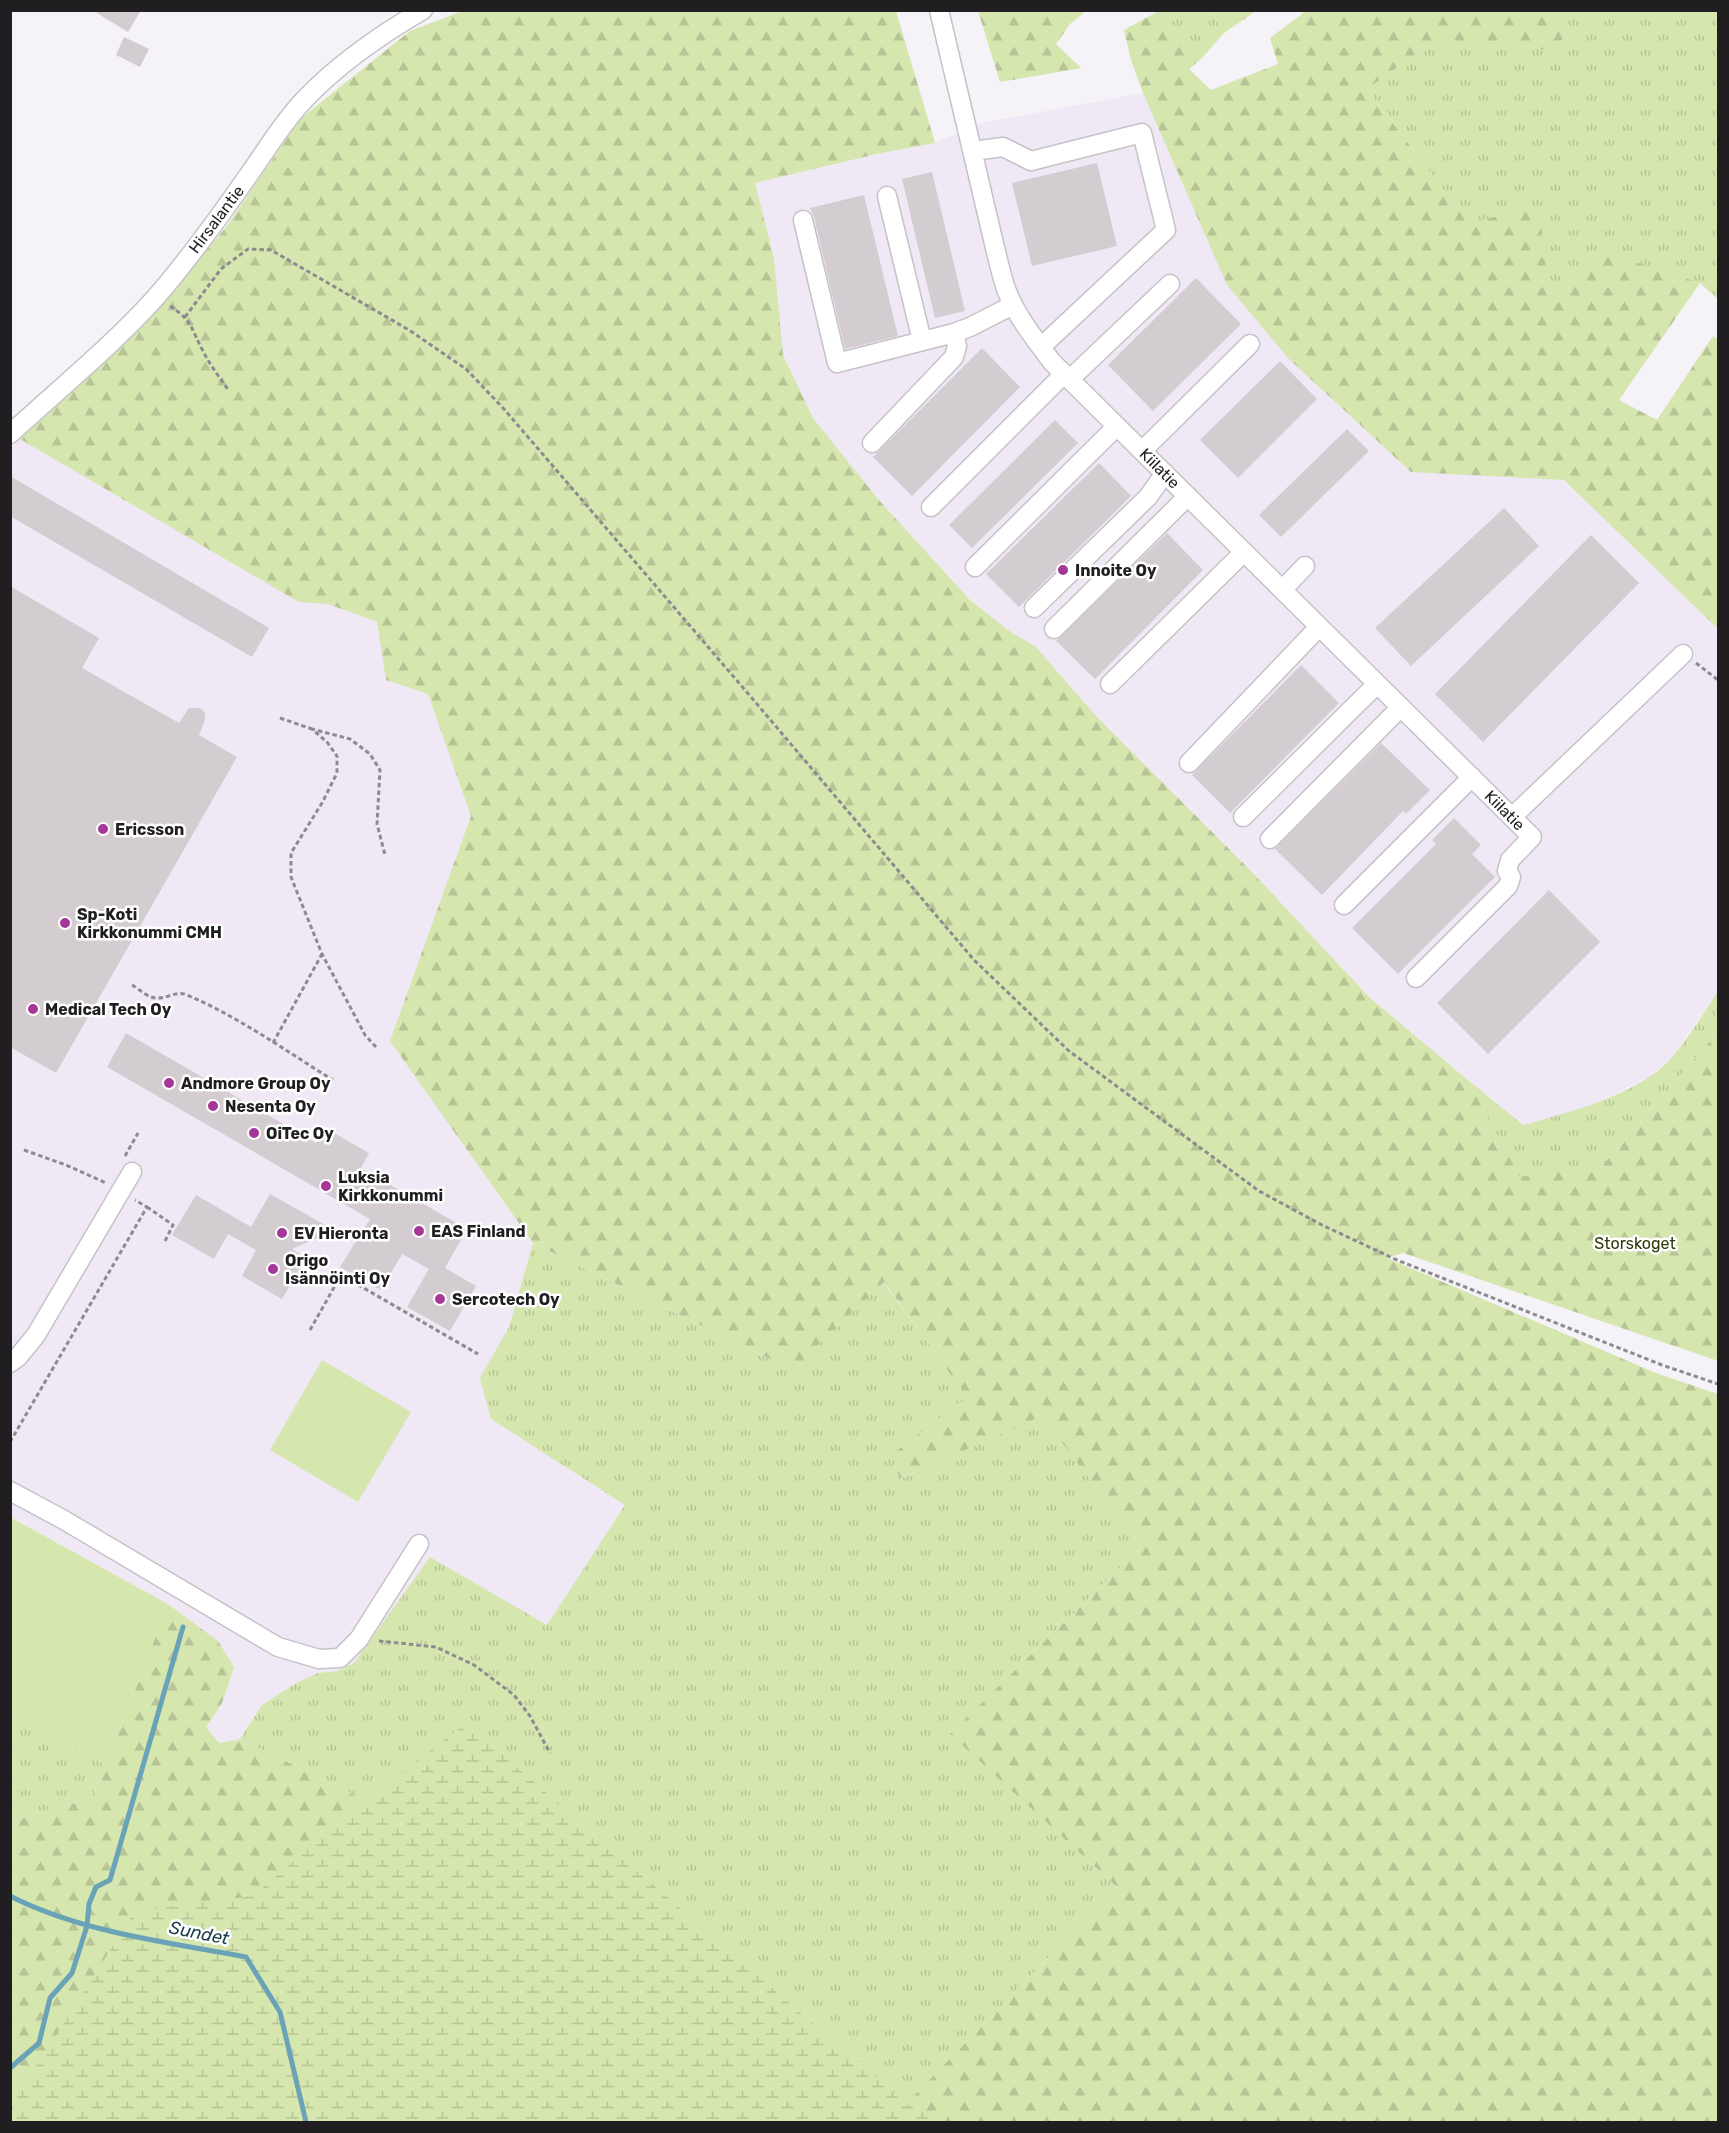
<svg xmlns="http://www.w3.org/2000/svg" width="1729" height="2133" font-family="Rubik,sans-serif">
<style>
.built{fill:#f0e8f5}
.grass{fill:url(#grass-tufts)}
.forest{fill:url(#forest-firs)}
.wetland{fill:url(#wetland-marsh)}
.park{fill:#d5e6af}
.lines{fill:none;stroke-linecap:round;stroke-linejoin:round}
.stream{stroke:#6aa3b7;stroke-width:5}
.building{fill:#d3ccd0}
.minor-casing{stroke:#c5c2c8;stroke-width:21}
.path{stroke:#8d8b8f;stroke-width:3;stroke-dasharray:4.5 3;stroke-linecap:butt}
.minor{stroke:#fff;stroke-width:18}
.poi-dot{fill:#a53796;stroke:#fff;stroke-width:2}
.labels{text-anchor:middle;stroke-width:5;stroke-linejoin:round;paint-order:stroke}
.street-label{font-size:16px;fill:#201e21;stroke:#fff}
.poi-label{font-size:16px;font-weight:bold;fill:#201e21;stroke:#fff;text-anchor:start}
.park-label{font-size:16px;fill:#2d3908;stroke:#fff}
.water-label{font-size:18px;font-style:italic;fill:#173e49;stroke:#fff}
</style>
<defs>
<pattern id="grass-tufts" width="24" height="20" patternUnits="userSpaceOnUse" patternTransform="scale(1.5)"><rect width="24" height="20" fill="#d5e6af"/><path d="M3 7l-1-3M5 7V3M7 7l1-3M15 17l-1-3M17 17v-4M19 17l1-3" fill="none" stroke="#b7c596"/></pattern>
<pattern id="forest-firs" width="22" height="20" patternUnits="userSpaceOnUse" patternTransform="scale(1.5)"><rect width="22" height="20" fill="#d5e6af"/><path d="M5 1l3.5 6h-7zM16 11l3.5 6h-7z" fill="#b7c596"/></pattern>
<pattern id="wetland-marsh" width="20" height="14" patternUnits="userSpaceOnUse" patternTransform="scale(1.5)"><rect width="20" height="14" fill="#d5e6af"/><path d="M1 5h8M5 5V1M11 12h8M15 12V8" fill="none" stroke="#b7c596"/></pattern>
</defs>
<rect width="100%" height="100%" fill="#f5f2f8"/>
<path class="built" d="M1143,93L1227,285L1290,359L1411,471L1564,480L1718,629V991L1672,1057L1650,1076L1589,1107L1523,1125L1370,998L1250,870L1097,717L1035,646L1012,633L970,600L878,499L813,418L782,355L774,259L754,183L877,154L935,143L981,123Z
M18,438L299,601L328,604L378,622L386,680L428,694L471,816L391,1041L533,1243L509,1327L481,1378L491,1419L625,1505L547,1625L430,1557L354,1663L337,1671L318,1673L296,1683L262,1705L240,1739L219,1743L206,1727L222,1703L218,1641L168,1604L11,1517L10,450Z"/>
<path class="grass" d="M1156,11H1211L1224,33L1201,59Z
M1569,11H1718V299L1700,283L1549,294L1468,222L1367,89L1435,40L1559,50Z
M1718,991V1032L1602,1166L1520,1178L1468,1080L1523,1125C1568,1113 1643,1093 1673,1056C1690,1036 1704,1012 1718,991Z
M533,1243L792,1370L883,1282L968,1397L895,1452L900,1479L1042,1415L1141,1547L951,1734L1117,1887L906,2104L466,1723L365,1800L240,1739L262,1705L296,1683L318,1673L337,1671L354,1663L430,1557L547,1625L625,1505L491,1419L480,1378L509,1327Z
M11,1716L106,1765L92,1797L63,1807L35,1812L11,1825Z"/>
<path class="forest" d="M465,10L896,11L935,143L877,154L755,183L774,259L783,355L813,418L878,499L970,600L1012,633L1035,646L1097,717L1250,870L1370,998L1468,1080L1520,1177L1602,1166L1718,1032V1361L1403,1253L1387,1258L1656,1373L1718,1394V2122H11V1825L35,1812L63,1807L92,1797L106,1765L168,1604L218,1641L234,1667L222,1703L206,1727L219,1743L240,1739L365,1800L466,1723L906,2104L1117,1887L950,1734L1141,1547L1042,1416L899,1479L895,1452L967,1397L884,1282L792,1370L533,1243L390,1041L471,816L428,694L386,680L377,622L328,604L299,602L18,438L143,326L226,227L300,119L410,31Z
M978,11H1086L1070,24L1056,44L1081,68L1000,82Z
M1211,11H1256L1224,33Z
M1304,11H1569L1559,51L1435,40L1367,89L1468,222L1539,209L1549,294L1601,251L1700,283L1619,400L1657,420L1713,336L1718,339V629L1564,480L1411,472L1289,359L1227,285L1143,93L1131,60L1124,30L1157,12L1201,59L1189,69L1211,90L1278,64L1270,38L1302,14Z"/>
<path class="wetland" d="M466,1723L906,2104L942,2122H11V2106L135,1911L253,1896L365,1800Z"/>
<path class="park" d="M322,1360L411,1412L358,1502L270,1450Z
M10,1517L168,1604L106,1765L11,1716Z"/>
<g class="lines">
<path class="stream" d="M10,1896C83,1933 167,1942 246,1957L280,2012L306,2122
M10,2068L39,2043L50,1998L72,1973L87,1926L89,1904L96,1887L110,1880L183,1627"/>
</g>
<path class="building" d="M92,10H141L128,32Z
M124,37L149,49L140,67L116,55Z
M1097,163L1117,246L1032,266L1012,183Z
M932,172L965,311L935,318L902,179Z
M864,195L898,336L845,349L814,217L810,208Z
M1196,278L1241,324L1153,411L1108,365Z
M982,348L1020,387L912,496L873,457Z
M1280,361L1317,399L1238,478L1200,440Z
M1055,420L1078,443L972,548L949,525Z
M1347,429L1369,451L1281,537L1259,515Z
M1099,463L1131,496L1019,607L986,574Z
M10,476L269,628L252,657L10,516Z
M1504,508L1539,546L1411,666L1375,628Z
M1167,533L1203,570L1095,679L1056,641Z
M1591,535L1639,583L1483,742L1435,694Z
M10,586L99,638L82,668L179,723L189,708H200L205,713V720L199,735L237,757L56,1073L10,1047Z
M1301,665L1339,703L1230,813L1192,775Z
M1381,743L1430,790L1406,814L1403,811L1322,895L1275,849Z
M1454,818L1481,845L1472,854L1495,877L1398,974L1352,928L1436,844L1432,840Z
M1549,890L1600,942L1488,1054L1437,1003Z
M126,1033L316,1143L325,1128L369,1153L361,1168L467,1229L445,1268L476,1286L450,1331L407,1307L429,1269L402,1254L381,1290L340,1267L370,1219L107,1067Z
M270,1194L327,1226L317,1238L292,1249L306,1258L282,1299L242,1276L256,1250L228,1234L214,1259L172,1235L196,1195L251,1227Z"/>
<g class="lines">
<defs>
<path id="minor" d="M939,10L996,252C999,264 1002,277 1006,289C1016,316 1035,339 1052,362L1532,837L1510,860L1507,871L1511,877L1508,886L1416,978
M973,151L1003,147L1031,161L1142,133L1166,230L1041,347
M887,196L922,341
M803,220L837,363L954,333L970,327L1013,305
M1070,379L1170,284
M10,434C59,389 112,346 156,297C190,258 220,216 250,173C267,149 283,122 304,100C338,64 380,35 423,10
M872,443L954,357L957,346L954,333
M1142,451L1250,344
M931,507L1064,374
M975,567L1117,426
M1282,590L1305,566
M1034,608L1148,497L1165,473
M1054,629L1188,496
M1110,684L1244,552
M1189,763L1319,627
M1243,817L1377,684
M1512,817L1683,654
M1270,839L1401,707
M1344,905L1472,777
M10,1363L18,1357L36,1335L132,1172
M10,1491L64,1520L278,1647L319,1659L340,1658L359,1639L419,1544"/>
</defs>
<use href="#minor" class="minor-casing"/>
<path class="path" d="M170,306C193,321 191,329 203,351C210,365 220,378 229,391
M185,317L221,269L248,249L271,250L409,330L466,369L504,409L751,697L974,960L1069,1051L1259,1191L1322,1225L1397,1260L1662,1365L1718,1384
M1696,663L1718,680
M280,718L312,729
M132,985C139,989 148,998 156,998C168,999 176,990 187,995C239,1017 286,1051 333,1080
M273,1043L322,954
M376,1047L365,1035L322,954L291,877V853L322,803L337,773V756L327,742L312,729L350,739L370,754L380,770L377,824L385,855
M24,1150L66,1165L106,1183
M125,1156L138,1133
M147,1207L173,1225L165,1241
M310,1330L341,1275L478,1354
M10,1442L147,1207L135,1200
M379,1641L436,1647L474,1665L514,1695L530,1716L550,1753"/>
<use href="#minor" class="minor"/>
</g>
<g class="poi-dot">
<circle cx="1063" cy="570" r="6"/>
<circle cx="103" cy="829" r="6"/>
<circle cx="65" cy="923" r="6"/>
<circle cx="33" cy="1009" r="6"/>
<circle cx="169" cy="1083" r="6"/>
<circle cx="213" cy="1106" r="6"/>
<circle cx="254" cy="1133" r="6"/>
<circle cx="326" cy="1186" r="6"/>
<circle cx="419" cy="1231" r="6"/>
<circle cx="282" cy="1233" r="6"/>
<circle cx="273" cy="1269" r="6"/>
<circle cx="440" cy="1299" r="6"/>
</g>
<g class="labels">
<g class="street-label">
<text transform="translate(216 219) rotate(-53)" y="6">Hirsalantie</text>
<text transform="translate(1160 468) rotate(45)" y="6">Kiilatie</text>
<text transform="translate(1505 810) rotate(45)" y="6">Kiilatie</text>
</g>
<g class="poi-label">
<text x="1075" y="576">Innoite Oy</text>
<text x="115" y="835">Ericsson</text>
<text x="77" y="920">Sp-Koti<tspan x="77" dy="18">Kirkkonummi CMH</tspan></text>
<text x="45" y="1015">Medical Tech Oy</text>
<text x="181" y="1089">Andmore Group Oy</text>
<text x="225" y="1112">Nesenta Oy</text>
<text x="266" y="1139">OiTec Oy</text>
<text x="338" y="1183">Luksia<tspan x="338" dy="18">Kirkkonummi</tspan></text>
<text x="431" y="1237">EAS Finland</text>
<text x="294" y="1239">EV Hieronta</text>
<text x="285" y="1266">Origo<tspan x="285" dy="18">Isännöinti Oy</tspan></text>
<text x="452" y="1305">Sercotech Oy</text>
</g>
<g class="park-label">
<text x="1635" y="1249">Storskoget</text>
</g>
<g class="water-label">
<text transform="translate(199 1933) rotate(11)" y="6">Sundet</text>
</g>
</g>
<rect width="1729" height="2133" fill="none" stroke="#201e21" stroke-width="24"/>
</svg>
